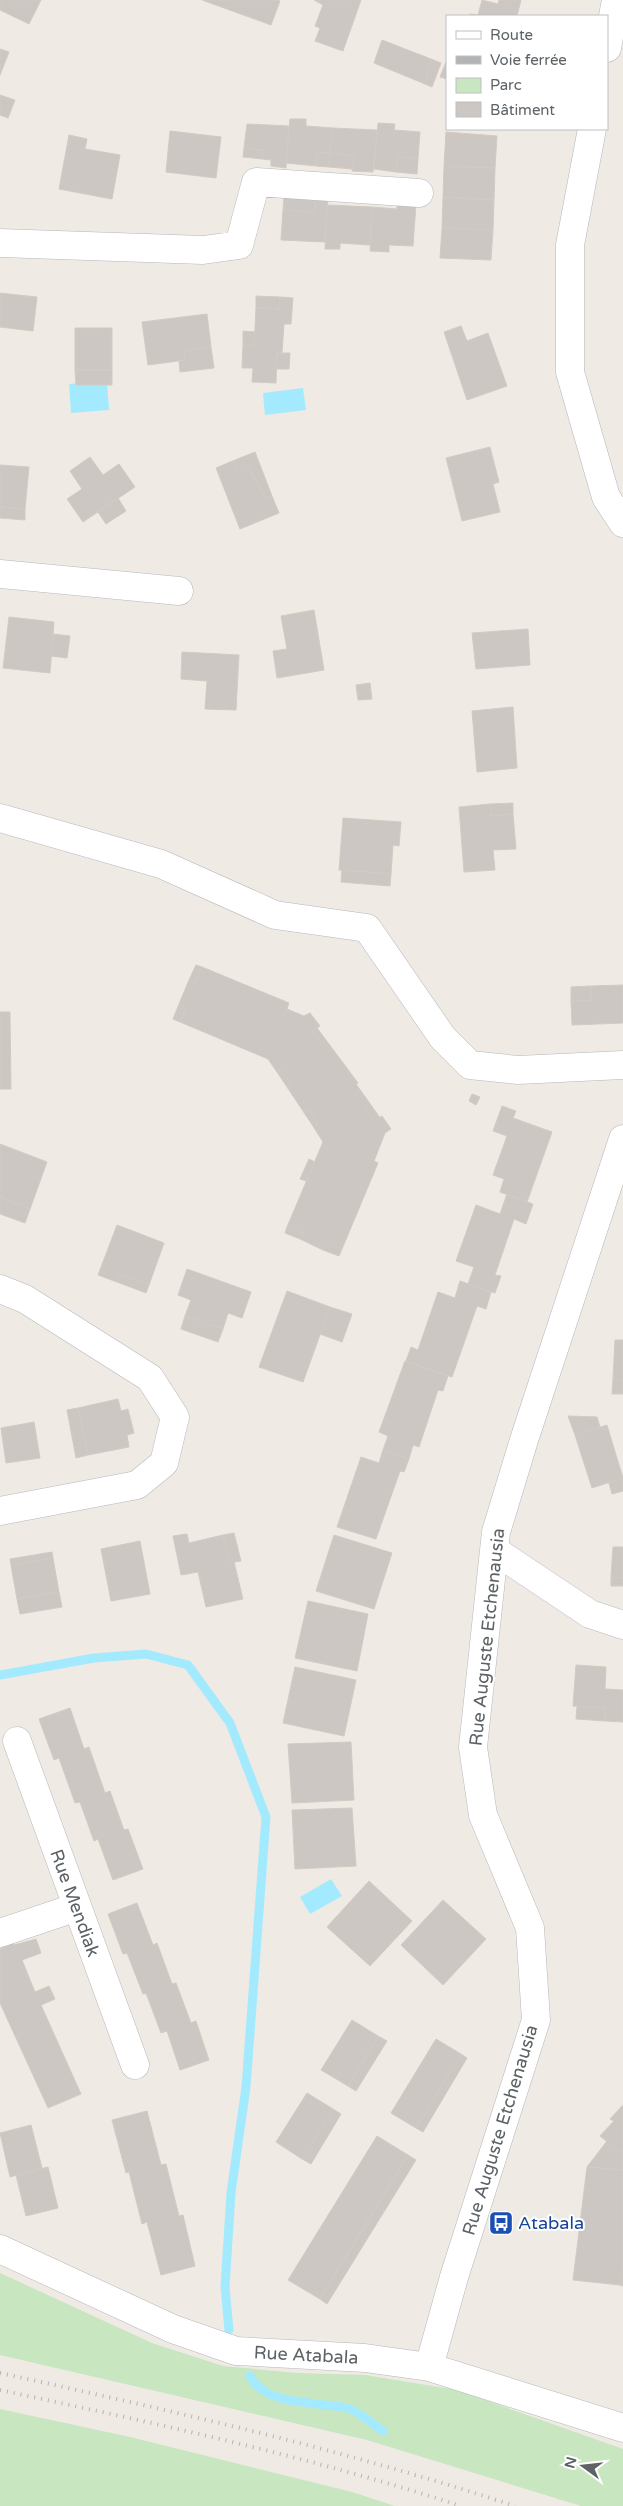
<svg xmlns="http://www.w3.org/2000/svg" width="623" height="2506" font-family="'Varela Round',sans-serif">
<style>
.green{fill:#c8e6c0}
.water{fill:#a4eaff}
.lines{fill:none;stroke-linecap:round;stroke-linejoin:round}
.stream{stroke:#a4eaff;stroke-width:9}
.building{fill:#ccc7c3;stroke:#d3cbc2}
.street-casing{stroke:#b5b8bb;stroke-width:29}
.secondary-casing{stroke:#b3b9bc;stroke-width:29}
.street{stroke:#fff;stroke-width:28}
.secondary{stroke:#fff;stroke-width:28}
.rail{stroke:#b3b4b5;stroke-width:4;stroke-dasharray:1 6;stroke-linecap:butt}
.labels{text-anchor:middle;stroke-width:4;stroke-linejoin:round;paint-order:stroke}
.street-label{font-size:18px;fill:#5c6265;stroke:#fff}
.transit-label{font-size:18px;fill:#164399;stroke:#fff;text-anchor:start}
</style>
<rect width="100%" height="100%" fill="#efeae4"/>
<path class="green" d="M0,2273L152,2343L223,2366L297,2373L365,2375L457,2390L623,2449V2506H581L367,2440L0,2355Z
M0,2409L130,2437L352,2492L395,2506H0Z"/>
<path class="water" d="M107,381L109,410L71,413L69,384Z
M303,388L306,410L265,415L263,393Z
M331,1879L342,1896L310,1914L300,1897Z"/>
<g class="lines">
<path class="stream" d="M0,1675L94,1658L146,1654L188,1665L230,1723L266,1817L246,2087L231,2193L225,2287L229,2330
M250,2376C266,2407 318,2401 347,2408C359,2411 372,2424 383,2431"/>
</g>
<path class="building" d="M0,0H41L29,24L0,10Z
M202,0H276L280,1L271,25Z
M314,0H361L343,51L315,41L320,28L315,26L323,5Z
M482,0L498,4L499,0H521L517,16H470V14L478,15Z
M382,40L431,59L425,84L374,63Z
M0,49L9,52L0,75Z
M431,59L441,63L432,87L425,84Z
M446,62H447V79L440,77Z
M0,95L15,100L8,118L0,115Z
M290,119H306V126L333,128L330,153L317,152L316,166L286,163Z
M378,123L395,124L394,130L420,132L418,158L398,157L396,172L374,169Z
M247,124L289,126L286,168L271,166V160L262,159L263,150L244,148Z
M333,128L377,130L373,172L352,171L354,156L330,153Z
M170,131L221,137L216,178L166,172Z
M446,132L497,136L495,168L444,166Z
M69,135L87,139L85,149L120,155L112,199L59,189Z
M244,148L263,150L262,159L243,157Z
M317,152L330,153L329,167L316,166Z
M330,153L354,156L352,169L329,167Z
M398,157L418,158L417,174L396,172Z
M444,166L495,168L494,200L443,197Z
M315,196L328,197L325,242L281,240L283,210L315,212Z
M315,196V212L283,210L284,197Z
M443,197L494,200L493,230L442,228Z
M397,203L416,204L413,246L389,245V252L370,251L372,207L397,209Z
M327,205L372,207L370,245L340,243V249H325Z
M442,228L493,230L491,260L440,258Z
M0,293L37,297L33,331L0,327Z
M256,296L280,297L279,309L256,308Z
M280,297L293,298L291,324H284L282,353H277L276,383L252,382L253,368H242L243,345L254,346L256,308L279,309Z
M207,314L211,347L184,351L185,360L148,365L142,322Z
M461,326L467,341L488,333L507,386L467,400L444,332Z
M75,328H112V370H75Z
M243,331L255,332L254,346L243,345Z
M211,347L214,368L180,372L179,361L185,360L184,351Z
M277,353H290L289,369H276Z
M75,370H112V385H76Z
M490,447L499,482L493,484L500,512L462,521L446,458Z
M255,452L272,496L266,499L247,465L237,471L235,460Z
M90,457L103,475L119,464L135,487L83,522L67,499L82,489L70,471Z
M235,460L237,471L247,465L266,499L272,496L279,513L240,529L216,468Z
M0,465L29,467L25,509L0,507Z
M118,498L126,511L106,524L98,512Z
M0,507L25,509V520L0,518Z
M314,610L324,670L277,678L273,651L287,649L281,616Z
M9,617L54,622L50,673L3,668Z
M528,629L530,665L476,669L472,633Z
M53,634L70,636L67,658L51,656Z
M182,652L239,655L236,710L205,709L207,681L181,679Z
M370,683L372,699L358,700L356,685Z
M513,707L517,768L477,772L472,711Z
M513,803V814L491,816L490,804Z
M490,804L491,816L513,814L516,849L493,850L495,870L464,872L459,807Z
M343,818L401,822L399,846L393,845L391,874L339,870Z
M342,870L391,874L390,886L341,882Z
M196,965L202,967L195,983L189,980Z
M202,967L289,1003L287,1009L304,1016L310,1013L320,1026L312,1031L321,1044L326,1040L358,1083L356,1084L371,1105L365,1109L374,1121L382,1116L391,1129L385,1133L374,1161L378,1163L342,1249L326,1243L323,1250L300,1239L303,1233L287,1227L323,1142L313,1126L318,1124L308,1108L303,1111L287,1087L291,1084L281,1069L277,1072L268,1059L180,1022L186,1007L179,1004L189,980L195,983Z
M623,985V1023L572,1025L571,1001L591,1000V986Z
M591,986V1000L571,1001V987Z
M179,1004L186,1007L180,1022L173,1019Z
M0,1012H10L11,1089H0Z
M317,1028L326,1040L321,1044L312,1031Z
M281,1069L291,1084L287,1087L277,1072Z
M472,1094L480,1097L476,1105L469,1101Z
M371,1105L380,1118L374,1121L365,1109Z
M502,1106L516,1111L513,1118L552,1132L527,1202L500,1192L504,1179L493,1175L507,1136L493,1131Z
M308,1108L318,1124L313,1126L303,1111Z
M0,1144L47,1162L30,1209L0,1197Z
M309,1159L315,1162L307,1181L300,1179Z
M507,1194L533,1204L526,1224L514,1219L495,1275L501,1276L495,1293L468,1284L474,1267L456,1261L476,1205L500,1214Z
M0,1197L30,1209L25,1223L0,1214Z
M117,1225L164,1243L149,1285L120,1274L117,1282L98,1275Z
M287,1227L303,1233L300,1239L285,1233Z
M326,1243L342,1249L339,1256L323,1250Z
M187,1269L251,1292L242,1318L228,1313L223,1329L185,1316L191,1300L178,1295Z
M120,1274L149,1285L146,1293L117,1282Z
M460,1281L491,1292L486,1309L477,1306L452,1377L406,1361L411,1347L418,1350L438,1292L455,1298Z
M287,1291L330,1307L303,1382L259,1367Z
M330,1307L352,1314L342,1342L320,1334Z
M185,1316L223,1329L218,1342L181,1329Z
M615,1340H623V1380L613,1379Z
M405,1361L448,1376L443,1391L438,1390L419,1447L413,1445L409,1459L383,1450L388,1436L379,1432Z
M613,1379L623,1380V1394H612Z
M118,1399L121,1411L128,1409L134,1433L127,1435L129,1447L88,1455L78,1408Z
M78,1408L88,1455L76,1458L67,1410Z
M568,1416L597,1417L600,1427L575,1435Z
M34,1422L40,1458L6,1463L1,1428Z
M607,1425L623,1478L592,1488L575,1435Z
M383,1450L409,1459L404,1472L400,1471L376,1539L337,1527L361,1457L379,1463Z
M623,1478V1491L612,1494L609,1483Z
M234,1533L241,1561L229,1563L223,1535Z
M187,1534L189,1543L223,1535L229,1563L234,1562L243,1599L206,1607L198,1572L181,1575L173,1536Z
M334,1535L392,1553L374,1609L316,1591Z
M140,1541L150,1594L111,1601L101,1549Z
M613,1547H623V1578L611,1577Z
M52,1552L53,1558L11,1565L10,1559Z
M53,1558L59,1592L17,1599L11,1565Z
M611,1577L623,1578V1586H611Z
M59,1592L62,1607L20,1614L17,1599Z
M308,1601L368,1614L357,1671L295,1658Z
M576,1665L606,1667L605,1689L623,1690V1722L605,1721V1708L573,1706Z
M295,1667L356,1680L344,1736L283,1723Z
M577,1706L605,1708V1721L576,1719Z
M70,1708L84,1749L89,1747L105,1793L110,1791L124,1830L128,1829L143,1869L113,1880L98,1839L94,1841L80,1802L75,1803L59,1758L54,1760L39,1719Z
M351,1742L354,1800L292,1803L288,1744Z
M352,1808L356,1866L295,1869L292,1810Z
M369,1881L412,1921L370,1966L327,1927Z
M443,1900L486,1939L443,1985L401,1945Z
M137,1903L153,1945L157,1943L172,1984L176,1983L191,2023L196,2021L209,2060L180,2070L167,2031L161,2033L146,1993L143,1994L127,1953L123,1954L108,1914Z
M36,1939L41,1953L22,1960L35,1992L49,1986L55,1999L41,2005L81,2094L48,2108L0,2003V1949L12,1942L14,1945Z
M352,2020L378,2036L348,2086L321,2070Z
M378,2036L387,2041L356,2091L348,2086Z
M436,2039L461,2054L416,2128L391,2113Z
M461,2054L467,2058L423,2132L416,2128Z
M307,2093L333,2109L302,2159L276,2142Z
M623,2105V2151L621,2153L600,2136L614,2121L610,2119Z
M333,2109L341,2114L311,2164L302,2159Z
M147,2111L161,2165L166,2164L179,2216L183,2215L195,2266L161,2275L147,2222L142,2224L129,2172L126,2173L112,2120Z
M31,2125L42,2168L10,2177L0,2133Z
M377,2136L408,2155L320,2299L288,2280Z
M607,2141L621,2153L623,2151V2170L587,2167Z
M408,2155L416,2160L327,2304L320,2299Z
M48,2167L58,2208L26,2216L16,2175Z
M587,2167L623,2170V2268L620,2285L573,2280Z
M622,2268H623V2286L620,2285Z"/>
<g class="lines">
<defs>
<path id="street" d="M0,243L203,250L239,245L256,182L419,193
M0,574L179,591
M0,818L161,864L275,915L367,928L443,1038L470,1065L518,1070L623,1065
M0,1289L25,1299L150,1378L175,1417L164,1463L137,1485L0,1511
M494,1550L590,1614L623,1625
M17,1741L135,2065
M0,1933L77,1907
M0,2249L173,2329L236,2351L365,2358L429,2367L623,2428
M429,2367L454,2277L536,2020L530,1928L483,1815L473,1747L496,1532L524,1440L623,1139"/>
<path id="secondary" d="M607,48L616,0
M592,129L570,245V372L606,497L623,523"/>
</defs>
<use href="#street" class="street-casing"/>
<use href="#secondary" class="secondary-casing"/>
<use href="#street" class="street"/>
<use href="#secondary" class="secondary"/>
<path class="rail" d="M0,2373C173,2411 346,2450 515,2506
M0,2390C155,2423 311,2457 461,2506"/>
</g>
<defs>
<symbol id="bus-square" viewBox="-11 -11 22 22"><rect x="-9" y="-9" width="18" height="18" rx="4" fill="#1a4fb4" stroke="#fff"/><path d="M-5-6H5V4H4V6H2V4H-2V6H-4V4H-5ZM-3.5-4V0h7V-4ZM-3.5 1.2v1.5H-2V1.2ZM2 1.2v1.5H3.5V1.2Z" fill="#fff"/></symbol>
</defs>
<g fill-rule="evenodd">
<use href="#bus-square" x="487" y="2209" width="28" height="28"/>
</g>
<g class="labels">
<g class="street-label">
<text transform="translate(487 1637) rotate(-84)" y="6">Rue Auguste Etchenausia</text>
<text transform="translate(75 1903) rotate(70)" y="6">Rue Mendiak</text>
<text transform="translate(500 2130) rotate(-73)" y="6">Rue Auguste Etchenausia</text>
<text transform="translate(306 2355) rotate(3)" y="6">Rue Atabala</text>
</g>
<g class="transit-label">
<text x="518" y="2229">Atabala</text>
</g>
</g>
<rect x="446" y="15" width="162" height="115" fill="#ffffff" stroke="#bec0c1"/>
<rect x="456" y="31" width="25" height="8" fill="#ffffff" stroke="#bec0c1"/>
<text x="490" y="40" font-size="15" fill="#5c6265">Route</text>
<rect x="456" y="56" width="25" height="8" fill="#b3b4b5" stroke="#bec0c1"/>
<text x="490" y="65" font-size="15" fill="#5c6265">Voie ferrée</text>
<rect x="456" y="78" width="25" height="15" fill="#c8e6c0" stroke="#bec0c1"/>
<text x="490" y="90" font-size="15" fill="#5c6265">Parc</text>
<rect x="456" y="102" width="25" height="15" fill="#ccc7c3" stroke="#bec0c1"/>
<text x="490" y="115" font-size="15" fill="#5c6265">Bâtiment</text>
<g transform="translate(583 2466) rotate(285)" stroke="#ffffff" stroke-width="4" paint-order="stroke">
<path d="M0-4L9 19L0 12L-9 19Z" fill="#5c6265"/>
<text y="-8" font-size="14" font-weight="bold" text-anchor="middle" fill="#5c6265">N</text>
</g>
</svg>
